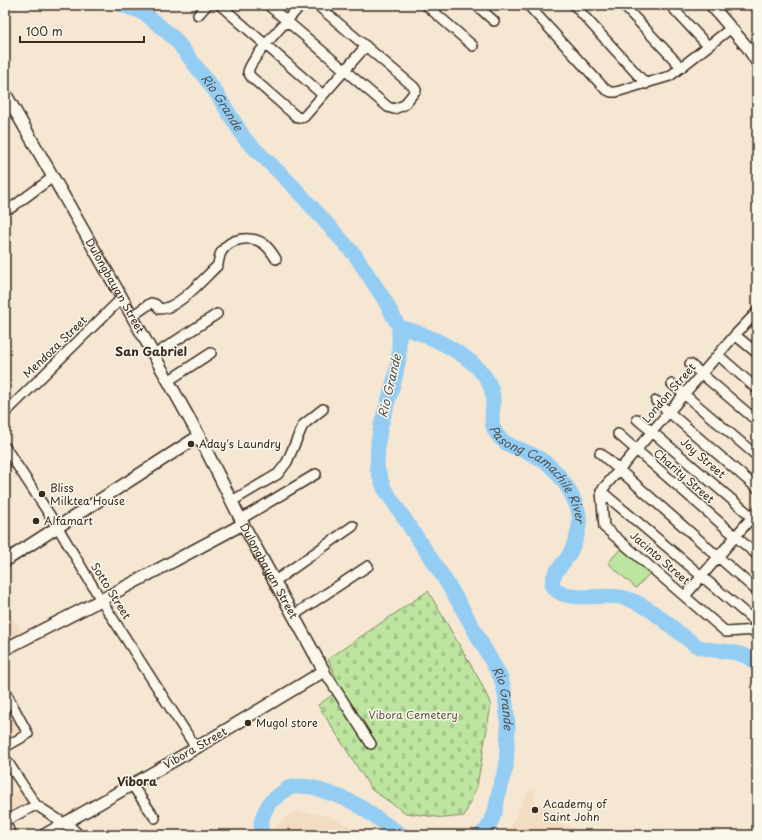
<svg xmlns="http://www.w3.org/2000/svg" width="762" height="840" font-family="'Playpen Sans',sans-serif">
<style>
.built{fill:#f2dcc2}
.cemetery{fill:url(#cemetery-stones);stroke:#7c885f}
.pitch{fill:#bee5a0;stroke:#7c885f}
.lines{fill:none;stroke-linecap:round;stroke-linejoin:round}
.river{stroke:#94cdf4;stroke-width:15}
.minor-casing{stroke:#3b2a1e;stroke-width:12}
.tertiary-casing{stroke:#3b2a1e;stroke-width:14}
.minor{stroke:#fbf7ec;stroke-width:9}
.tertiary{stroke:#fbf7ec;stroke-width:11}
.poi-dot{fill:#3b2a1e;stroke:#fbf7ec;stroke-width:1.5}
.labels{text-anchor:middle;stroke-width:3;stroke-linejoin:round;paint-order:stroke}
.street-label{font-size:11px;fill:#3b2a1e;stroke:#fbf7ec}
.poi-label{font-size:11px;fill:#3b2a1e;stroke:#fbf7ec;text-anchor:start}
.park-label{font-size:11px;fill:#5c593e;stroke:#fbf7ec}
.water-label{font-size:12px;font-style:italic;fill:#515354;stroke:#fbf7ec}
.neighbourhood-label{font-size:12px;font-weight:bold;fill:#3b2a1e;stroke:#fbf7ec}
</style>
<defs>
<pattern id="cemetery-stones" width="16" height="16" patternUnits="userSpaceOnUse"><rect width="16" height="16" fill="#bee5a0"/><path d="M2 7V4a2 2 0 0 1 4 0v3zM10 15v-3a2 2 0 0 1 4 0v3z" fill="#a4c589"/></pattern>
</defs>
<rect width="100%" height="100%" fill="#f6e7d3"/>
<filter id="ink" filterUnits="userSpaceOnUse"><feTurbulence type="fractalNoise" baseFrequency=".025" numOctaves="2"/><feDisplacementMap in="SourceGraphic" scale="8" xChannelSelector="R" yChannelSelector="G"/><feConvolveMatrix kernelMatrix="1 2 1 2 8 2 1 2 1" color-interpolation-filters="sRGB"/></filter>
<g filter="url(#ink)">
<path class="built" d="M5,606L23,634L5,644Z
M5,692L26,733L5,744Z
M24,788L34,805L5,819V797Z
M535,789L533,798L537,804L546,806L563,824L573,828L577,835H506L527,793Z
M296,811L329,816L348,825L359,835H273L275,826Z"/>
<path class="cemetery" d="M428,591L480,681L491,705L477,786L464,816L444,818L406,813L372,790L318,705L341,689L328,659Z"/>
<path class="pitch" d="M621,548L650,573L636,588L608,563Z"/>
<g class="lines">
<g class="river">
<path id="s1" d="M122,5L139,11L148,16L175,39L215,91L245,139L294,187L355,255L384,299L399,327V358L395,378L381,425L378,442L377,468L384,488L442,575L458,601L501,678L505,694L508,726L506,768L500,786L495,812L491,822L486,830L480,835"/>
<path id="s2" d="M399,327C430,334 491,362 493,398C494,415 487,424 500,438C507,446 518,448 527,452C548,461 557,471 569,490C573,498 578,506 579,515C581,529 574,547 567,558C561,567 553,572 552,584C560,605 603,593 620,597C642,601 661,618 677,631C684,636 690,642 697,646C717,654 742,647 757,665"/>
<path d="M261,835V822L264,813L270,802L288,788L300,786L312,787L343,798L356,804L402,835"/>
</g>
<defs>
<path id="minor" d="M220,5L323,95
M268,5L388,107L394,109L404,105L416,90L414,87L317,5
M301,5C289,19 251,57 248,72L251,77L298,118L304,117L366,46
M426,5L473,46
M476,5L494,21
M528,5L605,89L611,92H616L670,76L731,28
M574,5L646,84
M623,5L681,67
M670,5L708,46
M755,5L757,8
M198,15L207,5
M11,208L53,177
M132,316L151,303L155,304L160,309C178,309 204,278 217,266C220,261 218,256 222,251C230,238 251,235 264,244C269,248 273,254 276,259
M735,335L757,353
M154,355L217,314
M718,355L757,389
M690,364L757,421
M168,381L211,353
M672,384L757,456
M656,401L757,488
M5,413L122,298
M637,419L757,521
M618,434L757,555
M5,447L57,526L101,600L196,748
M600,453L757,591
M601,491L735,335L757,312
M601,491L604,527L726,632L757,630
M601,491L757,623
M232,501L278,474L287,462L303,425L323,409
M241,519L316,474
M275,581L353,526
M685,596L757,511
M294,615L368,566
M324,671L371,744
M5,691L28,734L5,747
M5,758L36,805L73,829L79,835
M132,785L155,818
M5,821L36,805
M5,821L11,835"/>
<g id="tertiary">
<path d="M711,5L748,48L757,62"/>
<path id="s3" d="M5,93L122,298L199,436L243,524L324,671L196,748L44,835"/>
<path d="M5,561L199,436"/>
<path d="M5,649L101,600L243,524"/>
</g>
</defs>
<use href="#minor" class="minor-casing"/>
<use href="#tertiary" class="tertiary-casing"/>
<use href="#minor" class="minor"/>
<use href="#tertiary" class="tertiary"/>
</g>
</g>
<g class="poi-dot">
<circle cx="191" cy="444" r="4"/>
<circle cx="42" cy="494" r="4"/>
<circle cx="36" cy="521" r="4"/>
<circle cx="248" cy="723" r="4"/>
<circle cx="535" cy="810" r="4"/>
</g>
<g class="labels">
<g class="street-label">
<text dy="4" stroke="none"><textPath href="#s3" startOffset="222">Dulongbayan Street</textPath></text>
<text transform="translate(55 347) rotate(-44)" y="4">Mendoza Street</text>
<text transform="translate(669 393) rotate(-49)" y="4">London Street</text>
<text transform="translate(703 458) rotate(41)" y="4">Joy Street</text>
<text transform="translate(684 476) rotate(41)" y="4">Charity Street</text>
<text transform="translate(660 558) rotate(41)" y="4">Jacinto Street</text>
<text dy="4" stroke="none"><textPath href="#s3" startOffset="546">Dulongbayan Street</textPath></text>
<text transform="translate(111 591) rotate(58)" y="4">Sotto Street</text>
<text transform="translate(195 748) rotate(-30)" y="4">Vibora Street</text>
</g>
<g class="poi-label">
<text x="199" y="448">Aday's Laundry</text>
<text x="50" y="492">Bliss<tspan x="50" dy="13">Milktea House</tspan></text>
<text x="44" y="525">Alfamart</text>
<text x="256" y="727">Mugol store</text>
<text x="543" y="808">Academy of<tspan x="543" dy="13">Saint John</tspan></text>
</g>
<g class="park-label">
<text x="413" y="719">Vibora Cemetery</text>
</g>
<g class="water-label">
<text dy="4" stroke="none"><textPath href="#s1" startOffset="143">Rio Grande</textPath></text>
<text transform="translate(390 386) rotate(-77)" y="4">Rio Grande</text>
<text dy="4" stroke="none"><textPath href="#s2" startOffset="221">Pasong Camachile River</textPath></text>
<text dy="4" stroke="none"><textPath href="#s1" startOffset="839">Rio Grande</textPath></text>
</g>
<g class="neighbourhood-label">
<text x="151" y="356">San Gabriel</text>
<text x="137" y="786">Vibora</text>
</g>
</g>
<rect width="762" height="840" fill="none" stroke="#fbf7ec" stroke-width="20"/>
<rect x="10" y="10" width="742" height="820" fill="none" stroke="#3b2a1e" stroke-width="1.5" filter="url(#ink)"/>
<path d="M20 36v6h124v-6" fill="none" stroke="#3b2a1e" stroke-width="2"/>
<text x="26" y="36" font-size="12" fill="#3b2a1e" stroke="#fbf7ec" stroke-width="3" paint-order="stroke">100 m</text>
</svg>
